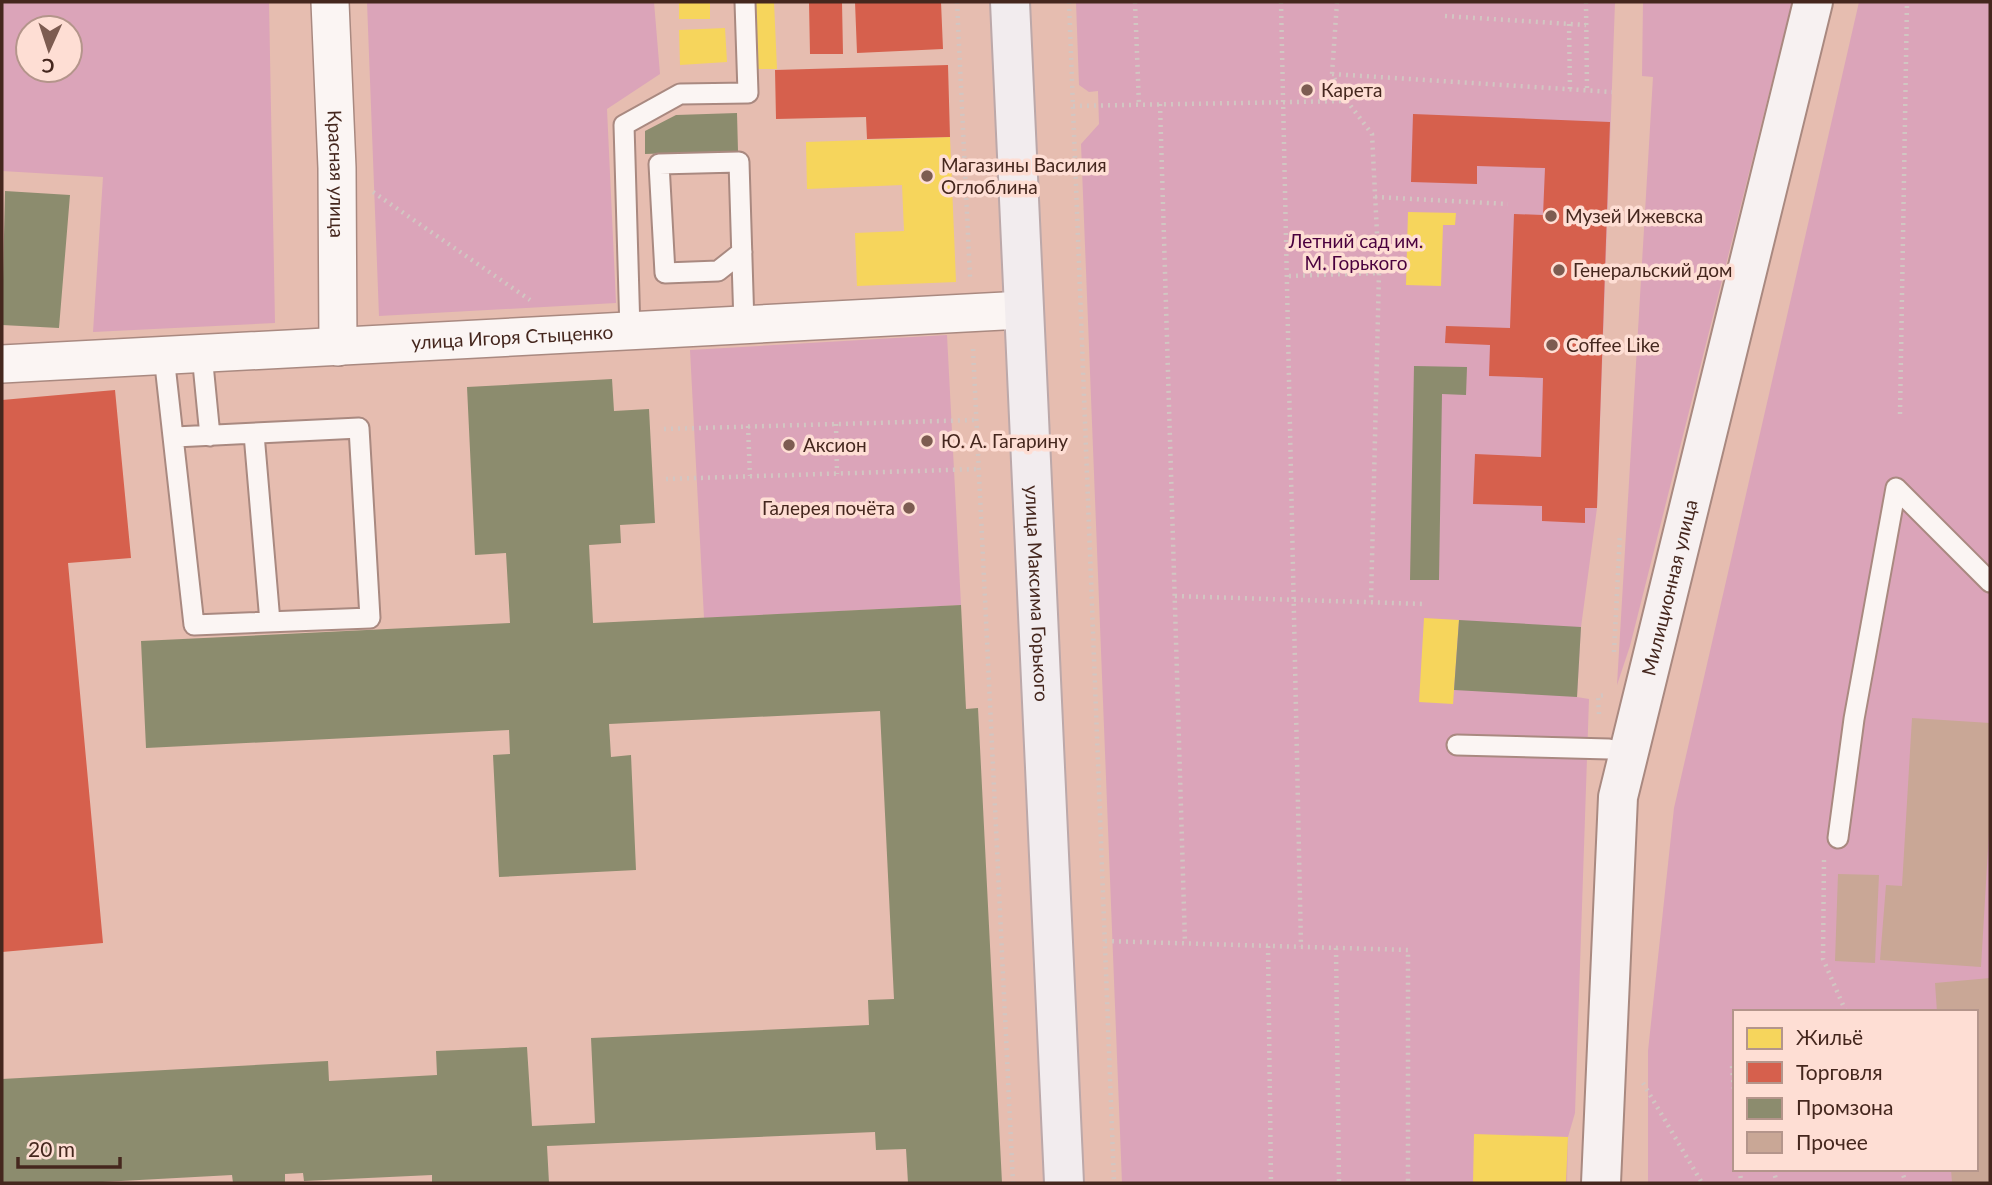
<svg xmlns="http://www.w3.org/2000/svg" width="1992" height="1185" font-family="Lato,sans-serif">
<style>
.green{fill:#dba4b9;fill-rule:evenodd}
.homes{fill:#f6d55c}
.shops{fill:#d6604d}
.industry{fill:#8c8c6e}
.building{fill:#c9a796}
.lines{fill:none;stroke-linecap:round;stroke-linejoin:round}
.lane-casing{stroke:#a98980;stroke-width:23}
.street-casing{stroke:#a98980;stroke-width:40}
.secondary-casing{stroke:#a98980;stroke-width:42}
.primary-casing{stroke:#bca8a9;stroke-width:42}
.path{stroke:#d2c6c2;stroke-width:4.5;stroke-dasharray:2 5;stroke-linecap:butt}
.lane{stroke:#fbf5f3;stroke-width:19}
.street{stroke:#fbf5f3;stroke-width:37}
.secondary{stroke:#f7f1f1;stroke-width:38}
.primary{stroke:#f2ecee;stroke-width:38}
.poi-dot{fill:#7d5c51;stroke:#feded4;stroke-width:2.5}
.labels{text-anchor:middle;stroke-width:7;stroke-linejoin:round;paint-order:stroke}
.poi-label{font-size:19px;fill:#45271e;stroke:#feded4;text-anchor:start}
.street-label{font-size:19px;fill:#45271e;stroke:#feded4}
.park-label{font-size:19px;fill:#4a013e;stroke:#feded4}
</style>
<rect width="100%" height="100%" fill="#e6bdb0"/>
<path class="green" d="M2,2H269L275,323L93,332L103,177L2,171ZM70,28V70H28V28Z
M367,2H654L660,74L607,109L616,303L379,316Z
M1076,2H1615L1597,508L1581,627L1577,697L1589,699L1575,1113L1568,1137L1567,1183H1122L1081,144L1099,124L1098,91L1089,92L1079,85Z
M1643,2H1792L1630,646L1617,685L1653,77L1642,76Z
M1859,2H1990V1183H1648V1051L1674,808ZM1735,1012H1976V1169H1735Z
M947,335L961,605L704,618L690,350Z"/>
<path class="homes" d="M679,2H710V19H679Z
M754,2H774L777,69H756Z
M725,28L727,62L680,65L679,30Z
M950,137L956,282L857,286L855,233L904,231L902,185L807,189L806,142Z
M1408,212L1456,213L1455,225H1443L1441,286L1406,285Z
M1424,618L1459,620L1453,704L1419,702Z
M1474,1134L1568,1137L1566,1183H1473Z"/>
<path class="shops" d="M809,2H842L843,54H810Z
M855,2H941L943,49L857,53Z
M948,65L950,137L867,139L866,117L776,119L775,70Z
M1413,114L1610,122L1597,508H1585V523L1542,521V506L1473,504L1475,454L1541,457L1543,378L1489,376L1490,345L1445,343L1446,326L1510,328L1514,214L1543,215L1545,168L1477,166V184L1411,182Z
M115,390L131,558L68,563L103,943L2,952V400Z"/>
<path class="industry" d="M737,113L738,151L645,154V131L676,115Z
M5,191L70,195L59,328L2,325Z
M1414,366L1467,367L1466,395L1442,394L1439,580H1410Z
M612,379L614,411L649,409L655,523L620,525L621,543L589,545L593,623L961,605L966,709L978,708L1002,1183H908L906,1149L876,1150L875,1132L547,1146L549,1183H432V1175L304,1181L303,1173L285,1174V1183H233L232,1175L84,1183H2V1079L328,1061L329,1081L437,1075L436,1051L527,1047L532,1126L595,1123L591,1038L869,1025L868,1000L894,999L880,711L609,724L611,757L631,755L636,870L499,877L493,755L510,754L509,730L146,748L141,641L510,623L506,553L475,555L467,387Z
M1459,620L1581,627L1577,697L1454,690Z"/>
<path class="building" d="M1912,718L1990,723V815L1981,967L1880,960L1886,885L1902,886Z
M1838,874L1879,875L1875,963L1835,961Z
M1990,978V1183H1952L1951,1169H1976V1012H1937L1935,983Z"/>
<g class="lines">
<defs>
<path id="lane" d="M742,252L718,271L665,273L659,164L739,162L744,325
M630,331L624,125L680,94L748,93L745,2
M202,354L210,436
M164,356L194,625L370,618L359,428L175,437
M254,434L270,622
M1457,745L1609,749
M1838,838L1854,719L1896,488L1990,582"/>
<g id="street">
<path id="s1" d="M330,2L337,168L338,347"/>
<path id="s2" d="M2,364L1024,310"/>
</g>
<g id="secondary">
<path id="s3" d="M1601,1183L1618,797L1813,2"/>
</g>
<g id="primary">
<path id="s4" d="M1010,2L1064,1183"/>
</g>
</defs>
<use href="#lane" class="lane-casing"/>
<use href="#street" class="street-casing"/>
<use href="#secondary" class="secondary-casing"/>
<use href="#primary" class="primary-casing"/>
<path class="path" d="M957,2L970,277
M1069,2L1114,1183
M1135,2L1139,105
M1281,2L1301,947
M1337,2L1332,74L1347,101
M1586,2L1587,90
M1445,16L1586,25
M1569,24L1570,89
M1332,74L1612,92
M1160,104L1185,943
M1073,106L1347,101L1372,134L1379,273L1371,601
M373,192L530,300
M1375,197L1508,204
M1289,276L1379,273
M973,349L1013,1183
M1900,414L1907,2
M836,424L837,474
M748,426L750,476
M664,429L976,420
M666,479L979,469
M1175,596L1425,604
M1614,652L1620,533
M1599,714L1598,696L1606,695
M1824,860L1823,959L1846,1012
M1105,941L1408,950V1183
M1268,946L1271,1183
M1336,948L1339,1183
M1732,1066L1735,1103
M1643,1083L1702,1183
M1740,1169L1741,1183
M1773,1169L1777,1183
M1901,1169L1906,1183"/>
<use href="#lane" class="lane"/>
<use href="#street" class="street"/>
<use href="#secondary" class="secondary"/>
<use href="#primary" class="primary"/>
</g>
<g class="poi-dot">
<circle cx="1307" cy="90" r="7"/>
<circle cx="927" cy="176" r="7"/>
<circle cx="1551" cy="216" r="7"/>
<circle cx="1559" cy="270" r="7"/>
<circle cx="1552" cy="345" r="7"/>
<circle cx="927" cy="441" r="7"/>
<circle cx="789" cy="445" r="7"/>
<circle cx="909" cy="508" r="7"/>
</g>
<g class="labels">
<g class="poi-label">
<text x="1321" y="97">Карета</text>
<text x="941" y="172">Магазины Василия<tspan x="941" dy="22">Оглоблина</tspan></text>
<text x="1565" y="223">Музей Ижевска</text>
<text x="1573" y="277">Генеральский дом</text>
<text x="1566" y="352">Coffee Like</text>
<text x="941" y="448">Ю. А. Гагарину</text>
<text x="803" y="452">Аксион</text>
<text x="895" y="515" text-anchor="end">Галерея почёта</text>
</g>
<g class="street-label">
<text dy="7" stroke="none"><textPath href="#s1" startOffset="172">Красная улица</textPath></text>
<text dy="7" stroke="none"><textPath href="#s2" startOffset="511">улица Игоря Стыценко</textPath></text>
<text dy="7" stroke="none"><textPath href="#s3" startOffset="602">Милиционная улица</textPath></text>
<text dy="7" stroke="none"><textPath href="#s4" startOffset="592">улица Максима Горького</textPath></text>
</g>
<g class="park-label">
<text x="1356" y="248">Летний сад им.<tspan x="1356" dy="22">М. Горького</tspan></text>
</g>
</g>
<rect width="1992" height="1185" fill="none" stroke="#45271e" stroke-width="7"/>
<rect x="1733" y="1010" width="245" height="161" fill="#feded4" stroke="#b4958b" stroke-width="2"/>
<rect x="1747" y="1028" width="35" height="21" fill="#f6d55c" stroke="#b4958b" stroke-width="2"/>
<text x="1796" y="1045" font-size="21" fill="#45271e">Жильё</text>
<rect x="1747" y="1062" width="35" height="21" fill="#d6604d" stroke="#b4958b" stroke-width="2"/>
<text x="1796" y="1080" font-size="21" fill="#45271e">Торговля</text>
<rect x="1747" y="1098" width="35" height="21" fill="#8c8c6e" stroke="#b4958b" stroke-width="2"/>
<text x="1796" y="1115" font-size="21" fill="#45271e">Промзона</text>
<rect x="1747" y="1132" width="35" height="21" fill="#c9a796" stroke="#b4958b" stroke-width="2"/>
<text x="1796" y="1150" font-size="21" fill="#45271e">Прочее</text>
<g transform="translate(49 49) rotate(183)"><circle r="33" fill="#feded4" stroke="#b4958b" stroke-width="2"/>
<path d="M0-5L12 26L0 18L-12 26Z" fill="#7d5c51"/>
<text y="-10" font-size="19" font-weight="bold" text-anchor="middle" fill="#45271e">С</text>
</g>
<path d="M18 1157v10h102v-10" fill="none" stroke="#45271e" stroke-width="3.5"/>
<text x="28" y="1157" font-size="21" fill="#45271e" stroke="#feded4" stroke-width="5" paint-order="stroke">20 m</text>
</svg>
